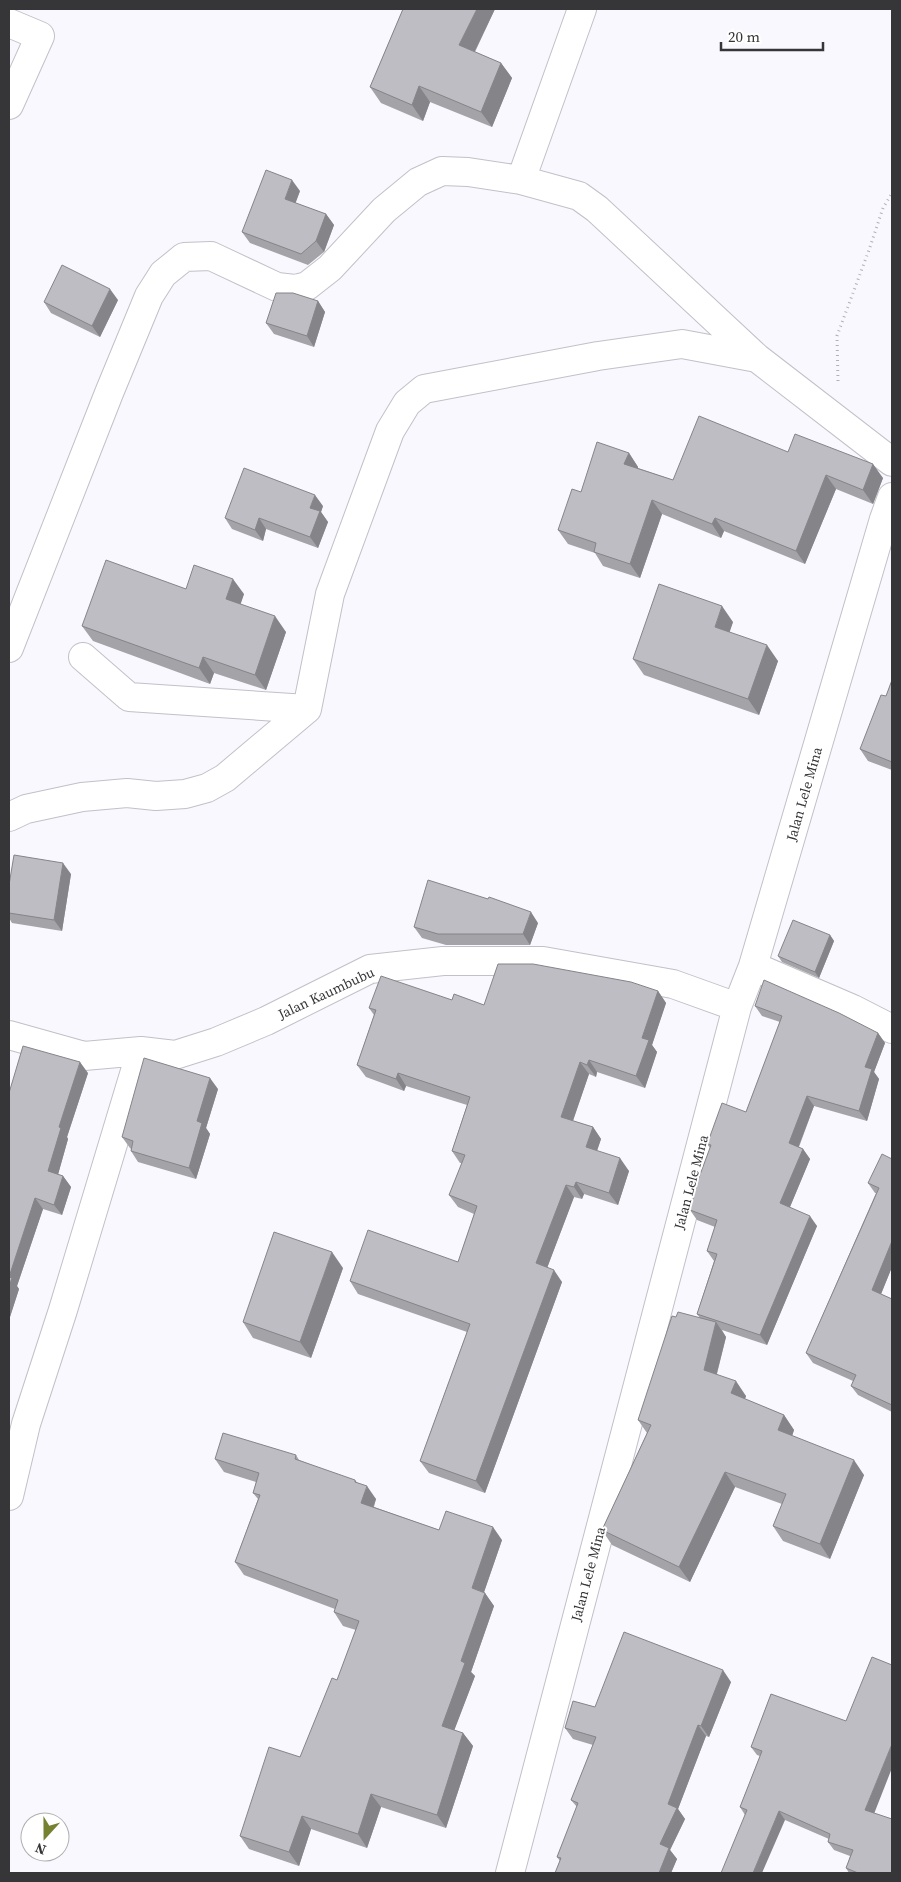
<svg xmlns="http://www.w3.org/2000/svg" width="901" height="1882" font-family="'Source Serif 4',serif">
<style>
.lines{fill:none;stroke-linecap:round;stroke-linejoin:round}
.minor-casing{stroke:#c1c1c7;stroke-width:30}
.path{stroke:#b2b1b6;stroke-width:3;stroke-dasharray:1 4;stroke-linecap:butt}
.minor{stroke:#fff;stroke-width:28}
.wall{fill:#a3a3a8}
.shaded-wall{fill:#858488}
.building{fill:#bebdc3;stroke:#858488}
.labels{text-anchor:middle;stroke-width:4;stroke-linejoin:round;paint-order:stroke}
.street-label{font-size:14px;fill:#363638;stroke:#fff}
</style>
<rect width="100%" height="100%" fill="#f9f8fe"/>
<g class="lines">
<defs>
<path id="minor" d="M9,23L40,36L9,105
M521,180L582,9
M9,648L109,393L149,296L163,274L184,257L211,256L277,287L295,289L307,286L330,268L384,210L418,182L442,171L468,172L521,180L579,196L597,209L757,358L892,462
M83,657L129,697L307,709
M9,817L26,809L82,797L127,793L156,796L185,794L207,788L225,778L307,709L330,594L390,431L407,403L424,389L598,356L682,344L757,358
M753,966L853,1009L892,1029
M9,1035L84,1056L141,1051L175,1055L216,1042L266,1021L370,969L443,961H543L673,984L737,1007
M9,1496L26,1424L63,1310L141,1051
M510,1873L737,1007L753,966L884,519L892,497"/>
</defs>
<use href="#minor" class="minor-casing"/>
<path class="path" d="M838,381L837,336L869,250L883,208L892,193"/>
<use href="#minor" class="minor"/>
</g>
<path class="wall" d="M403,9H495L475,52L501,63L512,78L492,127L430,102L423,121L381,103L370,87Z
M300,191L295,203L326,214L334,225L324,252L308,265L250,243L242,232Z
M118,300L100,337L51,313L44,302Z
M318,301L325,312L314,347L274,334L266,323Z
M788,452L883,478L873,504L836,489L805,564L724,531L721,538L662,514L640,578L603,566L595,553L568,544L558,530L581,492L629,453L638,467V468L673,480Z
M323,506L321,512L328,522L318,548L266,529L263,541L232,529L225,518Z
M186,589L244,594L240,604L286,632L266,690L214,673L210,684L93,641L82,626Z
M733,622L729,632L778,661L759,715L644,675L633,659Z
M892,680V770L868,761L860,749L886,696Z
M71,874L62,931L12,923L9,918V885Z
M538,923L530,945H446L422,938L414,927Z
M830,935L834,941L819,978L782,962L778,956Z
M658,991L666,1003L652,1045L657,1052L645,1088L597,1072L596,1077L589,1074L573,1121L593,1127L601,1139L597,1151L629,1171L618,1205L584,1194L582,1199L574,1197L547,1268L562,1282L485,1493L429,1473L420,1461L467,1332L358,1294L350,1281L458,1262L474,1214L458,1207L449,1195L462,1163H460L452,1151L467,1105L406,1086L404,1091L366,1077L357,1065L374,1015L369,1008L452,1000L484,1005Z
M755,1006L878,1033L885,1043L874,1072L879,1079L867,1121L814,1106L799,1147L803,1149L810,1159L790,1207L817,1226L767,1345L722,1330L726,1337L717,1374L746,1396L745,1399L784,1415L794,1430L792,1436L864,1475L830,1559L783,1541L773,1526L782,1504L735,1487L690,1582L612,1545L602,1530L647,1433L638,1420L676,1317L700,1318L697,1314L714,1261L707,1251L715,1227L697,1220L690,1210L710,1148L707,1144L746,1112L780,1022L762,1016Z
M88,1073L67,1137L68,1139L58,1174L63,1176L71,1187L62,1215L43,1209L17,1286L19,1289L9,1320V1093Z
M218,1089L206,1128L210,1134L196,1179L138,1162L131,1151V1149L130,1148L122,1137Z
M892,1159V1267L881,1294L892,1299V1412L858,1395L851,1386L853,1381L813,1363L806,1353L876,1193H875L868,1183Z
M343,1268L311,1358L253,1338L243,1322Z
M296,1455L299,1460L358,1483L376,1499L374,1507L439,1530L502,1540L484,1592L494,1606L471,1672L475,1676L454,1730L463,1733L473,1746L446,1828L381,1807L367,1848L311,1829L299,1866L249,1849L240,1836L300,1757L337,1680L356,1630L343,1626L334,1612L335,1609L244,1575L235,1562L258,1499L253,1493L256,1482L224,1472L215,1459Z
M731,1682L709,1737L706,1736L678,1809L685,1819L670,1850L677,1859L671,1873H555L560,1861L557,1857L577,1807L571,1800L593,1745L573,1739L565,1728L595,1707Z
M771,1694L874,1813L892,1873H849L846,1868L850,1856L834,1850L828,1842L829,1839L785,1820L745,1815L740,1807L760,1756L757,1755L751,1747Z"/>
<path class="shaded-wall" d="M477,9H495L470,61L459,45Z
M501,63L512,78L492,127L481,112Z
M419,86L430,102L423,121L412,105Z
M292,180L300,191L293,210L285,199Z
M326,214L334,225L324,252L316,241Z
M110,289L118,300L100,337L92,326Z
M318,301L325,312L314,347L307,336Z
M629,453L638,467L634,478L624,464Z
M873,464L883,478L873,504L863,490Z
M826,475L836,489L805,564L796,551Z
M315,495L323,506L321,512L328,522L318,548L310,537V508Z
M652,500L662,514L640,578L630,564Z
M259,518L266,529L263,541L255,530Z
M715,518L724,531L721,538L712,524Z
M233,579L244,594L237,615L226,599Z
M722,606L733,622L726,643L715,627Z
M275,616L286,632L266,690L255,675Z
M767,645L778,661L759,715L748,699Z
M203,657L214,673L210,684L199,668Z
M63,863L71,874L62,931L54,920Z
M531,912L538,923L530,945L523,934Z
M830,935L834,941L819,978L815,972Z
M658,991L666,1003L652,1045L657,1052L645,1088L636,1076L642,1038Z
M878,1033L885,1043L874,1072L879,1079L867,1121L859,1111L865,1067Z
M589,1060L597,1072L596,1077L587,1065Z
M80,1062L88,1073L67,1137L68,1139L56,1182L48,1171L59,1127Z
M580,1062L589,1074L570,1129L561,1117Z
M398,1073L406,1086L404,1091L396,1079Z
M210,1078L218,1089L206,1128L210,1134L196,1179L189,1168L197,1121Z
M807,1096L814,1106L796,1153L789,1143Z
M593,1127L601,1139L594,1159L586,1147Z
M803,1149L810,1159L787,1214L780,1203Z
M620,1158L629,1171L618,1205L609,1193Z
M63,1176L71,1187L62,1215L54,1205Z
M576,1182L584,1194L582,1199L574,1187Z
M566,1185L574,1197L544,1276L536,1263Z
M35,1198L43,1209L17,1286L19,1289L9,1320V1277Z
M810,1216L817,1226L767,1345L760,1335Z
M892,1241V1267L879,1299L872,1290Z
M332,1252L343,1268L311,1358L300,1342Z
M554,1270L562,1282L485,1493L476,1481Z
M716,1322L726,1337L714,1384L704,1370Z
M736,1381L746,1396L742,1407L731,1393Z
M784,1415L794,1430L789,1445L778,1430Z
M854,1460L864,1475L830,1559L820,1544Z
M725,1472L735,1487L690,1582L679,1567Z
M355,1480L365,1493L367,1486L376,1499L370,1516L361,1503L355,1482Z
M493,1527L502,1540L481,1601L472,1588Z
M485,1593L494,1606L471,1672L475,1676L451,1739L442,1726L461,1661Z
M723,1670L731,1682L709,1737L701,1726Z
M698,1725L706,1736L678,1809L685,1819L670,1850L677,1859L671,1873H659L660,1844L668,1804Z
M463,1733L473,1746L446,1828L437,1815Z
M892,1744V1768L872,1819L865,1810Z
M371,1794L381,1807L367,1848L358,1834Z
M779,1811L785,1820L762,1873H753Z
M302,1816L311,1829L299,1866L289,1852Z"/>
<path class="building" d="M403,9H477L459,45L501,63L481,112L419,86L412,105L370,87Z
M266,170L292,180L285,199L326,214L316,241L301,254L242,232Z
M62,265L110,289L92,326L44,302Z
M276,293H293L318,301L307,336L266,323Z
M699,416L788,452L795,434L873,464L863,490L826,475L796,551L715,518L712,524L652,500L630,564L594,552L596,543L558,530L572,489L581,492L597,442L629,453L624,464L673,480Z
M244,468L315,495L310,508L320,511L310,537L259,518L255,530L225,518Z
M106,560L186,589L194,565L233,579L226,599L275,616L255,675L203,657L199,668L82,626Z
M659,584L722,606L715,627L767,645L748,699L633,659Z
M892,680V762L860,749L881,695L886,696Z
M14,855L63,863L54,920L9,913V885Z
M428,880L488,899L489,897L531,912L523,934H438L414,927Z
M793,920L830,935L815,972L778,956Z
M498,964H533L631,982L658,991L642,1038L649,1040L636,1076L589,1060L587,1065L580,1062L561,1117L593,1127L586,1147L620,1158L609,1193L576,1182L574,1187L566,1185L536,1263L554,1270L476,1481L420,1461L470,1324L350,1281L368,1230L458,1262L477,1206L449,1195L465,1155L452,1151L470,1097L398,1073L396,1079L357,1065L376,1010L369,1008L381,976L452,1000L454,994L484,1005Z
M764,980L839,1013L878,1033L865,1067L872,1069L859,1111L807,1096L789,1143L803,1149L780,1203L810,1216L760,1335L697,1314L717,1254L707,1251L717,1220L690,1210L697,1183L711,1145L707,1144L709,1139L722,1103L746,1112L782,1016L755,1006Z
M23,1046L80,1062L59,1127L61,1128L48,1171L63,1176L54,1205L35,1198L9,1277L12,1278L9,1286V1093Z
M144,1058L210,1078L197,1121L202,1123L189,1168L131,1151L133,1141L122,1137Z
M882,1154L892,1159V1241L872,1290L892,1299V1405L851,1386L856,1375L806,1353L879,1188L868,1183Z
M274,1232L332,1252L300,1342L243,1322Z
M678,1312L716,1322L704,1370L736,1381L731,1393L784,1415L778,1430L854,1460L820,1544L773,1526L786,1494L725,1472L679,1567L602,1530L651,1425L638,1420L672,1316L676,1317Z
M223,1433L296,1455L295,1459L355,1480V1482L367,1486L361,1503L439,1530L446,1511L493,1527L472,1588L485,1593L461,1661L465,1663L442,1726L463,1733L437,1815L371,1794L358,1834L302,1816L289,1852L240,1836L269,1747L300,1757L332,1678L337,1680L359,1621L334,1612L338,1600L235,1562L260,1495L253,1493L259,1473L215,1459Z
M624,1632L723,1670L701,1726L698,1725L668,1804L677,1808L660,1844L669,1848L659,1873H555L561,1858L557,1857L578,1803L571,1800L596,1737L565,1728L573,1701L595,1707Z
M872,1657L892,1665V1744L865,1810L892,1819V1873H858L846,1868L853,1850L828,1842L830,1834L779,1811L753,1873H721L747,1810L740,1807L762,1751L751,1747L771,1694L846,1721Z"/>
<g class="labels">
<g class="street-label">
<text transform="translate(804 794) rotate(-74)" y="5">Jalan Lele Mina</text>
<text transform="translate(326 993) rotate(-25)" y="5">Jalan Kaumbubu</text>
<text transform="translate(691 1182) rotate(-75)" y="5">Jalan Lele Mina</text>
<text transform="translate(588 1574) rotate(-75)" y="5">Jalan Lele Mina</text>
</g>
</g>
<rect width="901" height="1882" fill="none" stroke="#363638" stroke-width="20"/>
<g transform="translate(45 1837) rotate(201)"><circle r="24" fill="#ffffff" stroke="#afafaf"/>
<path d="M0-4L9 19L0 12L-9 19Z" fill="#76822f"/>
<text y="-8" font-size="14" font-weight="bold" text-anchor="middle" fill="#363638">N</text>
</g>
<path d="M721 42v8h102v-8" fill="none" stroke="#363638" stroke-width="2.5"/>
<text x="728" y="42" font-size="15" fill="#363638" stroke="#ffffff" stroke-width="4" paint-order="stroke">20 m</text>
</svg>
